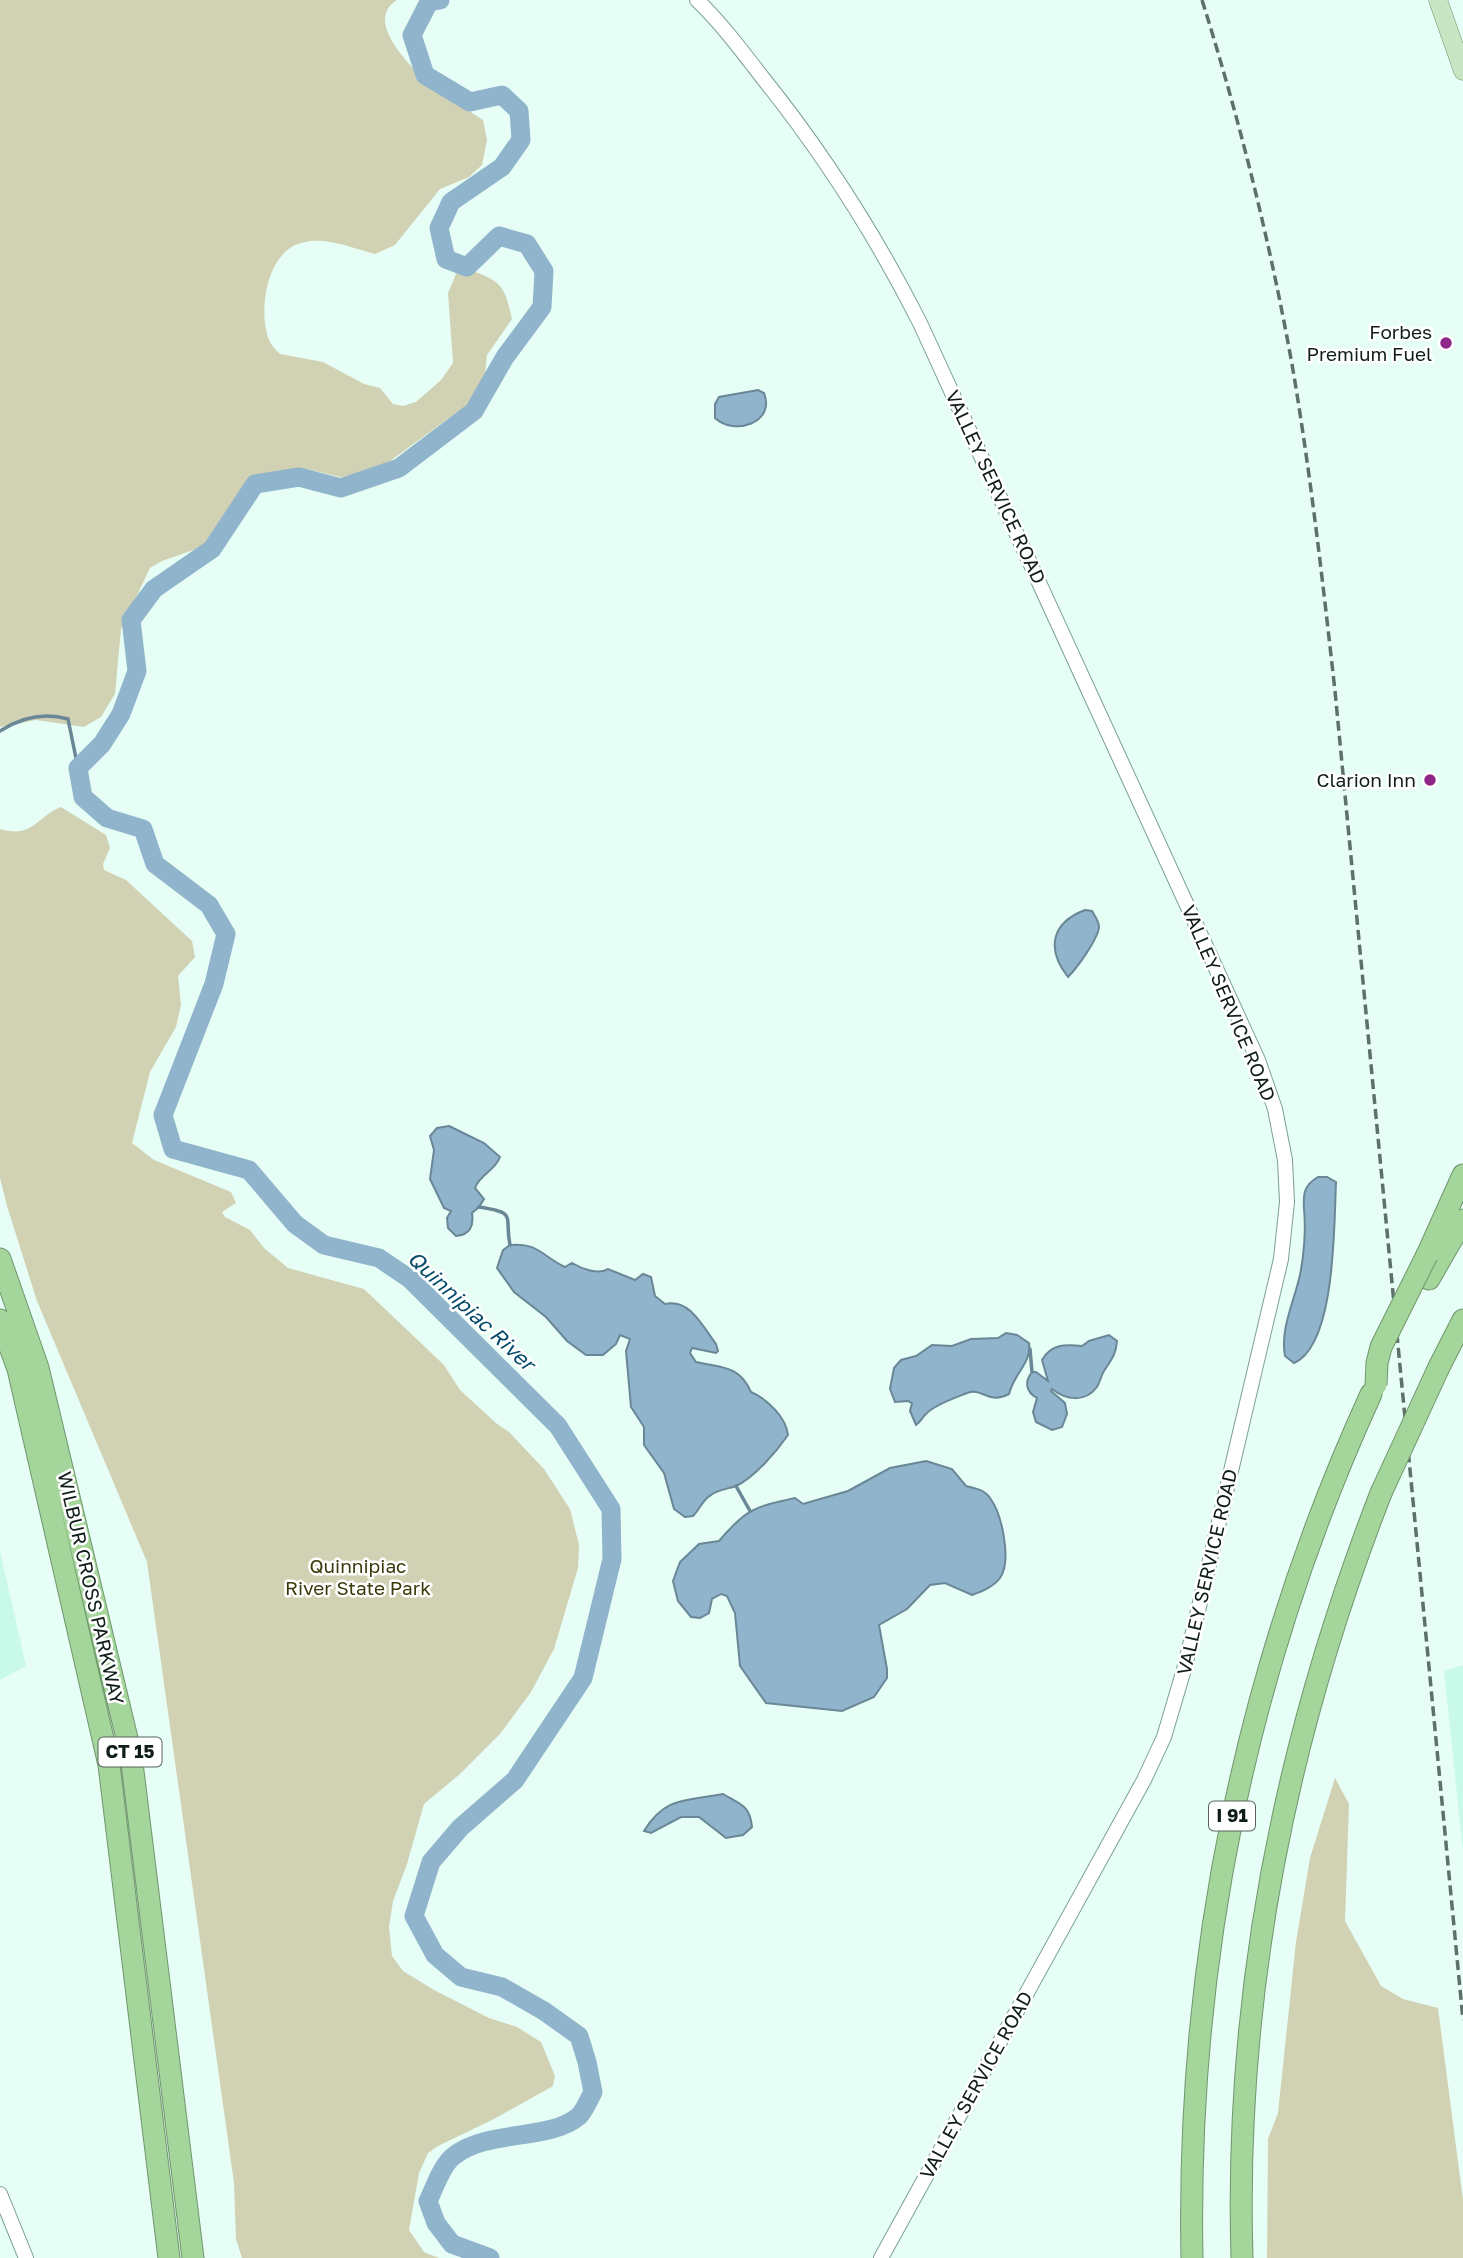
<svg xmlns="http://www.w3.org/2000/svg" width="1463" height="2258" font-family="'Golos Text',sans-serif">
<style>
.built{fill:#c9fae9}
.green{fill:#d1d2b4}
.water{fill:#90b4cb;stroke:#698796;stroke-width:2}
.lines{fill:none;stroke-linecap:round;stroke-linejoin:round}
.stream{stroke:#698796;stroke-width:3.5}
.river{stroke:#90b4cb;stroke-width:19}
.minor-casing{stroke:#7aa093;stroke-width:16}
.major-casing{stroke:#70966e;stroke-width:19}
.highway-casing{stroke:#70966e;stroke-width:23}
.minor{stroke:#fff;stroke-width:14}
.major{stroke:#c8e6c3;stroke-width:18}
.highway{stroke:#a4d69b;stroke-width:21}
.rail{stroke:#5e706a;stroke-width:3.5;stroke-dasharray:10 5;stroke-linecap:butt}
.highway-bridge-casing{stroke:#70966e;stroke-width:23;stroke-linecap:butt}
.highway-bridge{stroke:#a4d69b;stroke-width:21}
.poi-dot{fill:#902589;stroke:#fff;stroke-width:2.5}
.labels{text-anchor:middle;stroke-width:5;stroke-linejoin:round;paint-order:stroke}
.shield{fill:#fff;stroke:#57625e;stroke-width:2}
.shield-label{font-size:18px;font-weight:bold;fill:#0f1e19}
.poi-label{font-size:19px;fill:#0f1e19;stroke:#fff;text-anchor:end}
.street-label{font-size:19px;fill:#0f1e19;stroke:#fff}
.park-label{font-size:19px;fill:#3a3a0b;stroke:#fff}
.water-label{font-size:21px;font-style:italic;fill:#064b6a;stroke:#fff}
</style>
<rect width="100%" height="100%" fill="#e6fef5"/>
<path class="built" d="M0,1551L26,1666L0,1680Z
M1463,1665V1852L1444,1671Z"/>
<path class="green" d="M0,0H397C364,20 408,64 425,80C442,95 464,107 483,120L487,140L482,165L469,177L440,189L395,245L375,254C351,248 325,236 301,243C266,252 257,314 270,342C272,346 277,351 280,354L323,362L364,384L380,388L393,404L403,406L416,402L441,380L453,363L448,293L456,274L468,269C501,282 504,283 512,319L487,355L483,393L386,464L372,478L353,480L306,469L275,476L257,484L237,507L224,531L202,547L162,561L150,568L121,629L115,694L101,717L84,727L36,720L0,727Z
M61,807L106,835L110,848L103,864L104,870L126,880L192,941L195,957L178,976L181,1005L176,1027L150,1072L132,1143L154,1160L231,1192L236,1203L222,1212L225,1217L250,1230L264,1248L288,1268L364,1289L444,1365L460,1390L496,1423L509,1432L544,1469L570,1509L579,1545L578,1568L554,1649L531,1692L500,1734L460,1774L424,1804L407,1864L393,1901L389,1927L392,1956L403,1971L434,1990L489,2018L517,2027L541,2042L555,2076L553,2086L494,2119L438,2146L428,2153L419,2173L409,2230L424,2252L439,2258H242L236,2239L234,2183L147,1562L37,1301L7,1206L0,1178V829C33,839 37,816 61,807Z
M1335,1778L1349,1804L1345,1921L1381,1986L1403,1999L1438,2008L1463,2200V2258H1267L1268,2139L1278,2113L1296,1942L1310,1858Z"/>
<path class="water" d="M758,390L764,393C776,423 734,436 715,418V404L719,397Z
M1085,910L1092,911C1095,916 1099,921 1099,927C1098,939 1077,968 1068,977C1046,949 1051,923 1085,910Z
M449,1126L484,1143L500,1157C495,1171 480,1174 475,1188L484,1199L479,1207L472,1213C474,1226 470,1235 456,1236L448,1228L447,1218L451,1211L444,1208L430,1179L434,1150L430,1136L437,1128Z
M1318,1177H1327L1336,1182C1334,1223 1336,1345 1294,1363L1285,1356C1280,1329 1294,1302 1300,1275C1304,1256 1306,1229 1304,1209C1303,1194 1304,1185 1318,1177Z
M510,1245C538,1242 543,1257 565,1267L572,1263C582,1269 598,1275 608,1269L635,1280L643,1274L651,1277L655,1296L665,1304C690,1298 703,1327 716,1344L718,1351L716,1353L692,1348L690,1353L696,1362C722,1368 739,1365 751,1392C767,1399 786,1417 788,1435C777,1451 754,1478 736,1486C728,1489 719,1489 711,1495C703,1499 700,1509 693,1516L685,1517L674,1509L664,1473L644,1445V1427L631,1407L626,1351L630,1339L620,1335L616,1344L603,1355H586L567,1341L546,1317L514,1292L497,1268L503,1250Z
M1006,1333L1017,1335L1029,1343C1032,1363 1014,1373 1009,1394C987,1405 983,1387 967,1393C955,1398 936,1404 927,1413C922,1417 921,1422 916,1425L910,1411L912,1403L908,1401L895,1402L890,1389L894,1368L901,1360L916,1356L932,1345L952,1346L971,1339L998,1338Z
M1109,1335L1117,1341C1116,1355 1111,1360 1104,1371C1101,1376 1100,1382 1097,1387C1085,1403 1066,1400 1052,1389L1051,1391L1065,1403L1067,1414L1062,1427L1052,1430L1036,1422L1033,1412L1037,1398C1026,1392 1024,1382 1032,1372H1036L1048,1381L1042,1360C1051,1344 1065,1344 1082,1346L1089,1341Z
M926,1461L952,1469L966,1486C975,1488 985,1490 990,1498C1002,1514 1012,1561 1000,1578C993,1587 983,1591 972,1595L945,1583L930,1585L907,1609L879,1625L887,1669V1678L874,1697L842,1711L766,1703L740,1666L735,1613L727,1596L721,1594L712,1599L709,1613L700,1618L691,1617L678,1601L673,1581L680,1562L699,1544L719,1541C746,1509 754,1507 795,1498L803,1504L848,1491L890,1468Z
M723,1794C740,1804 750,1805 752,1827L743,1835L726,1838L699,1817H681L651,1833L644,1831C665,1796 687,1801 723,1794Z"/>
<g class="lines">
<path class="stream" d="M0,731C20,718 44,712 68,719L78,768
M479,1207C518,1213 504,1215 510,1245
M1030,1349L1032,1372
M736,1486L750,1511"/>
<path class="river" d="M440,0L429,2L412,35L425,75L470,102L502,95L519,111L521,140L502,167L451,202L439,228L446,259L467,267L499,236L527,244L544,271L542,307L505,357L474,411L399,468L341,488L299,477L255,484L212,549L154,589L131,620L137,671L121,714L102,744L78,768L83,797L107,818L143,829L155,864L209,905L226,934L214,984L163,1115L173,1149L249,1170L295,1224L324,1245L379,1258L410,1279L558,1426L611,1509L612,1559L583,1678L515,1780L460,1828L431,1862L414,1916L435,1955L461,1977L502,1987L544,2011L579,2036L587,2062L593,2092C589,2099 585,2110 579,2116C550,2141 490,2129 455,2155C442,2164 435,2187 428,2201L436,2223L452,2244L490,2258"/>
<defs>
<path id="minor" d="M697,0C721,23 742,51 762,77C823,153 876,236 920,323L1258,1060L1275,1109L1285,1160L1287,1202L1281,1259L1185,1666L1164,1737L1144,1780L881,2258
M0,2194L26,2258"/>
<path id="major" d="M1438,0L1463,71"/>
<path id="highway" d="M1427,1255L1463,1175
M0,1259L38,1368L131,1755L193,2258
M1429,1279L1463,1220
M0,1320L18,1369L109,1765L169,2258
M1439,1367L1463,1320
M1192,2258C1186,1960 1247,1665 1371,1394
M1242,2258C1234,1995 1286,1737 1381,1493"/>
</defs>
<use href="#minor" class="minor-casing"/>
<use href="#major" class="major-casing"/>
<use href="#highway" class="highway-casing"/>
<use href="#minor" class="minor"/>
<use href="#major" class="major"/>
<use href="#highway" class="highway"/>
<path class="rail" d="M1202,0C1240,121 1271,246 1293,370C1311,477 1323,584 1335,691L1463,2020"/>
<defs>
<path id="highway-bridge" d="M1376,1385L1377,1363L1381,1347L1427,1255
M1381,1493L1439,1367"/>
</defs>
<use href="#highway-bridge" class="highway-bridge-casing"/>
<use href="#highway-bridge" class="highway-bridge"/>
</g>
<g class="poi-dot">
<circle cx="1446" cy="343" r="7"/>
<circle cx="1430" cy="780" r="7"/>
</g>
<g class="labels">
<g class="shield">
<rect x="98.5" y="1737.5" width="63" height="29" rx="5"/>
<rect x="1209" y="1801.5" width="46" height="29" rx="5"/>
</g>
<g class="shield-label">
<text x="130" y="1758">CT 15</text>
<text x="1232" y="1822">I 91</text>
</g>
<g class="poi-label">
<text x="1432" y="339">Forbes<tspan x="1432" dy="22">Premium Fuel</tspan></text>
<text x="1416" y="787">Clarion Inn</text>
</g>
<g class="street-label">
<text transform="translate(996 487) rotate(65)" y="7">VALLEY SERVICE ROAD</text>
<text transform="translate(1229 1003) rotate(67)" y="7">VALLEY SERVICE ROAD</text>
<text transform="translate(1207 1572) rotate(-77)" y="7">VALLEY SERVICE ROAD</text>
<text transform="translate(91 1588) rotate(77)" y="7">WILBUR CROSS PARKWAY</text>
<text transform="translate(976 2085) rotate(-61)" y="7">VALLEY SERVICE ROAD</text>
</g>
<g class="park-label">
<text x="358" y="1573">Quinnipiac<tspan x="358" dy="22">River State Park</tspan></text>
</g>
<g class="water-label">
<text transform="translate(471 1311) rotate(43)" y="7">Quinnipiac River</text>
</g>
</g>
</svg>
